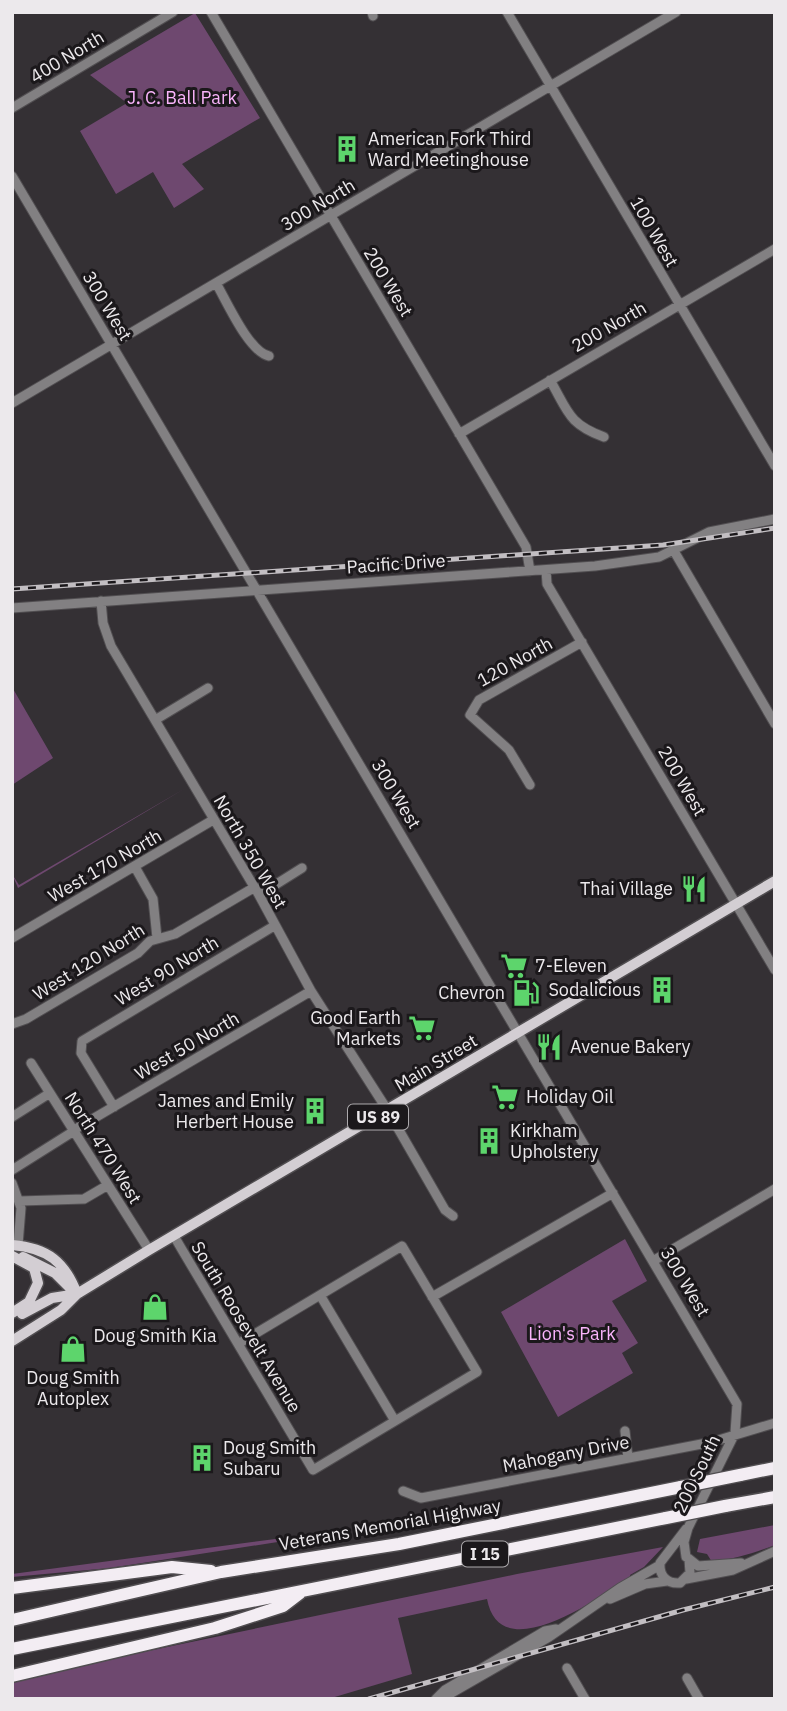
<svg xmlns="http://www.w3.org/2000/svg" width="787" height="1711" font-family="'IBM Plex Sans',sans-serif">
<style>
.green{fill:#6e486f}
.lines{fill:none;stroke-linecap:round;stroke-linejoin:round}
.minor-casing{stroke:#514e51;stroke-width:11}
.major-casing{stroke:#514e51;stroke-width:13}
.highway-casing{stroke:#514e51;stroke-width:15}
.minor{stroke:#828082;stroke-width:9}
.major{stroke:#d3ced3;stroke-width:10}
.highway{stroke:#f3edf3;stroke-width:12}
.rail-casing{stroke:#c2bec2;stroke-width:5}
.rail{stroke:#1b181b;stroke-width:2.5;stroke-dasharray:8;stroke-linecap:butt}
.highway-bridge-casing{stroke:#514e51;stroke-width:15;stroke-linecap:butt}
.highway-bridge{stroke:#f3edf3;stroke-width:12}
.labels{text-anchor:middle;stroke-width:6;stroke-linejoin:round;paint-order:stroke}
.shield{fill:#1b181b;stroke:#adaaad;stroke-width:2}
.shield-label{font-size:16px;font-weight:bold;fill:#ece9ec}
.street-label{font-size:18px;fill:#ece9ec;stroke:#1b181b}
.park-label{font-size:18px;fill:#fab4fc;stroke:#1b181b}
.poi-label{font-size:18px;fill:#ece9ec;stroke:#1b181b;text-anchor:start}
</style>
<rect width="100%" height="100%" fill="#343034"/>
<path class="green" d="M195,13L260,118L182,164L204,189L174,208L153,172L116,194L80,131L127,103L90,75Z
M12,687L53,758L12,785Z
M184,789L18,888L12,874L19,885Z
M625,1239L647,1281L612,1301L638,1343L622,1353L633,1373L558,1417L501,1312Z
M775,1525V1545C754,1553 735,1559 712,1562L707,1554L697,1552L700,1539Z
M283,1538L284,1541L110,1568L12,1577V1574Z
M663,1547L644,1567L630,1575V1579C597,1598 500,1669 487,1599L398,1618L412,1674L328,1699H12V1683L52,1671L517,1574Z"/>
<g class="lines">
<defs>
<path id="minor" d="M211,12L526,547L530,571
M372,12L373,16
M507,12L775,466
M12,108L173,12
M12,176L737,1404L735,1433L688,1528L684,1542L686,1557
M216,283C227,302 249,352 269,356
M550,380C568,411 568,424 604,437
M12,403L676,12
M459,434L775,249
M674,551L775,724
M546,570L547,584L775,970
M101,601L103,623L111,646L259,895L311,991L388,1111L445,1210L453,1216
M12,608L595,566L659,557L709,532L775,519
M155,720L208,688
M530,785L509,750L470,715L479,700L582,642
M135,867L153,899L157,938
M259,895L302,868
M12,938L213,820
M12,1024L26,1019L138,953L150,941L175,934L255,887
M31,1063L149,1250
M114,1107L81,1053L82,1041L274,926
M12,1117L50,1093
M79,1127L311,991
M12,1170L74,1131
M12,1183L21,1208L18,1245
M20,1201L84,1199L108,1185
M174,1236L181,1248L313,1470L477,1372L402,1246L238,1344
M653,1261L775,1189
M320,1295L395,1421
M432,1297L613,1193
M625,1431L628,1458
M403,1491L421,1498L712,1442L775,1423
M686,1529L660,1563C659,1576 667,1584 680,1583L690,1573L689,1559
M688,1558L698,1566L741,1563
M686,1579L733,1570L775,1551
M610,1599L645,1584L667,1581
M567,1668L585,1699
M687,1678L699,1699
M436,1699L445,1690L545,1631L556,1629
M441,1699L549,1637L620,1588L660,1565"/>
<path id="major" d="M12,1245C48,1248 65,1262 77,1294
M12,1256L34,1268L38,1283L29,1302L12,1313
M23,1257L55,1273L75,1293
M22,1314L52,1298L77,1294
M12,1341L61,1310L77,1294L149,1250L775,881"/>
<path id="highway" d="M740,1475L775,1468
M725,1506L775,1497
M12,1588L172,1567L211,1571
M12,1620L221,1572L399,1544L681,1487
M12,1649L666,1518
M12,1676L215,1628L283,1606L300,1593"/>
</defs>
<use href="#minor" class="minor-casing"/>
<use href="#major" class="major-casing"/>
<use href="#highway" class="highway-casing"/>
<use href="#minor" class="minor"/>
<use href="#major" class="major"/>
<use href="#highway" class="highway"/>
<defs>
<path id="rail" d="M12,589L663,545L775,528
M369,1699L683,1610L775,1587"/>
</defs>
<use href="#rail" class="rail-casing"/>
<use href="#rail" class="rail"/>
<defs>
<path id="highway-bridge" d="M681,1487L740,1475
M666,1518L725,1506"/>
</defs>
<use href="#highway-bridge" class="highway-bridge-casing"/>
<use href="#highway-bridge" class="highway-bridge"/>
</g>
<defs>
<symbol id="building-bare" viewBox="-9 -9 18 18"><path d="M-4-6H4V6H1V3H-1V6H-4ZM-2.5-4.3h1.7v1.8h-1.7ZM.8-4.3h1.7v1.8H.8ZM-2.5-1h1.7V.8h-1.7ZM.8-1h1.7V.8H.8Z" fill="#5dd56c" stroke="#1b181b" stroke-width="2.5" paint-order="stroke"/></symbol>
<symbol id="restaurant-bare" viewBox="-9 -9 18 18"><path d="M-5-6h1v4h1v-4h1v4h1v-4h1v5L-1.5 .5V6h-2V.5L-5-1ZM5-6V6H3V1.5H1.5Q1.5-4 5-6Z" fill="#5dd56c" stroke="#1b181b" stroke-width="2.5" paint-order="stroke"/></symbol>
<symbol id="supermarket-bare" viewBox="-9 -9 18 18"><path d="M-6-5.5h2.5l.6 2H6L4.5 2H-2.5L-4.4-4H-6ZM-1.5 3.2a1.3 1.3 0 1 0 .1 0ZM3 3.2a1.3 1.3 0 1 0 .1 0Z" fill="#5dd56c" stroke="#1b181b" stroke-width="2.5" paint-order="stroke"/></symbol>
<symbol id="fuel-bare" viewBox="-9 -9 18 18"><path d="M-5.5-6h7V0h2V4h1.3V-2.5L3-4.5l.8-.8L6-3V5H2.5V1h-1V6h-7ZM-4.2-4.7v3.2H.2V-4.7Z" fill="#5dd56c" stroke="#1b181b" stroke-width="2.5" paint-order="stroke"/></symbol>
<symbol id="shop-bare" viewBox="-9 -9 18 18"><path d="M-5-2.5h2.3a2.7 3.5 0 0 1 5.4 0H5L5.5 6h-11ZM-1.5-2.5h3a1.5 2.3 0 0 0-3 0Z" fill="#5dd56c" stroke="#1b181b" stroke-width="2.5" paint-order="stroke"/></symbol>
</defs>
<g fill-rule="evenodd">
<use href="#building-bare" x="328" y="130" width="38" height="38"/>
<use href="#restaurant-bare" x="675" y="870" width="38" height="38"/>
<use href="#supermarket-bare" x="495" y="947" width="38" height="38"/>
<use href="#building-bare" x="643" y="971" width="38" height="38"/>
<use href="#fuel-bare" x="507" y="974" width="38" height="38"/>
<use href="#supermarket-bare" x="403" y="1009" width="38" height="38"/>
<use href="#restaurant-bare" x="530" y="1028" width="38" height="38"/>
<use href="#supermarket-bare" x="486" y="1078" width="38" height="38"/>
<use href="#building-bare" x="296" y="1092" width="38" height="38"/>
<use href="#building-bare" x="470" y="1122" width="38" height="38"/>
<use href="#shop-bare" x="136" y="1288" width="38" height="38"/>
<use href="#shop-bare" x="54" y="1330" width="38" height="38"/>
<use href="#building-bare" x="183" y="1439" width="38" height="38"/>
</g>
<g class="labels">
<g class="shield">
<rect x="348" y="1104.5" width="60" height="25" rx="5"/>
<rect x="462" y="1541.5" width="46" height="25" rx="5"/>
</g>
<g class="shield-label">
<text x="378" y="1123">US 89</text>
<text x="485" y="1560">I 15</text>
</g>
<g class="street-label">
<text transform="translate(67 57) rotate(-31)" y="6">400 North</text>
<text transform="translate(318 205) rotate(-31)" y="6">300 North</text>
<text transform="translate(654 232) rotate(60)" y="6">100 West</text>
<text transform="translate(388 282) rotate(59)" y="6">200 West</text>
<text transform="translate(107 306) rotate(59)" y="6">300 West</text>
<text transform="translate(609 327) rotate(-30)" y="6">200 North</text>
<text transform="translate(396 564) rotate(-4)" y="6">Pacific Drive</text>
<text transform="translate(515 662) rotate(-29)" y="6">120 North</text>
<text transform="translate(682 781) rotate(60)" y="6">200 West</text>
<text transform="translate(396 794) rotate(59)" y="6">300 West</text>
<text transform="translate(250 852) rotate(60)" y="6">North 350 West</text>
<text transform="translate(105 866) rotate(-30)" y="6">West 170 North</text>
<text transform="translate(89 962) rotate(-32)" y="6">West 120 North</text>
<text transform="translate(167 971) rotate(-31)" y="6">West 90 North</text>
<text transform="translate(187 1046) rotate(-30)" y="6">West 50 North</text>
<text transform="translate(436 1063) rotate(-31)" y="6">Main Street</text>
<text transform="translate(103 1148) rotate(58)" y="6">North 470 West</text>
<text transform="translate(685 1282) rotate(59)" y="6">300 West</text>
<text transform="translate(246 1327) rotate(59)" y="6">South Roosevelt Avenue</text>
<text transform="translate(566 1454) rotate(-11)" y="6">Mahogany Drive</text>
<text transform="translate(697 1474) rotate(-64)" y="6">200 South</text>
<text transform="translate(390 1525) rotate(-10)" y="6">Veterans Memorial Highway</text>
</g>
<g class="park-label">
<text x="182" y="104">J. C. Ball Park</text>
<text x="572" y="1340">Lion's Park</text>
</g>
<g class="poi-label">
<text x="368" y="145">American Fork Third<tspan x="368" dy="21">Ward Meetinghouse</tspan></text>
<text x="673" y="895" text-anchor="end">Thai Village</text>
<text x="535" y="972">7-Eleven</text>
<text x="641" y="996" text-anchor="end">Sodalicious</text>
<text x="505" y="999" text-anchor="end">Chevron</text>
<text x="401" y="1024" text-anchor="end">Good Earth<tspan x="401" dy="21">Markets</tspan></text>
<text x="570" y="1053">Avenue Bakery</text>
<text x="526" y="1103">Holiday Oil</text>
<text x="294" y="1107" text-anchor="end">James and Emily<tspan x="294" dy="21">Herbert House</tspan></text>
<text x="510" y="1137">Kirkham<tspan x="510" dy="21">Upholstery</tspan></text>
<text x="155" y="1342" text-anchor="middle">Doug Smith Kia</text>
<text x="73" y="1384" text-anchor="middle">Doug Smith<tspan x="73" dy="21">Autoplex</tspan></text>
<text x="223" y="1454">Doug Smith<tspan x="223" dy="21">Subaru</tspan></text>
</g>
</g>
<rect width="787" height="1711" fill="none" stroke="#ece9ec" stroke-width="28"/>
</svg>
